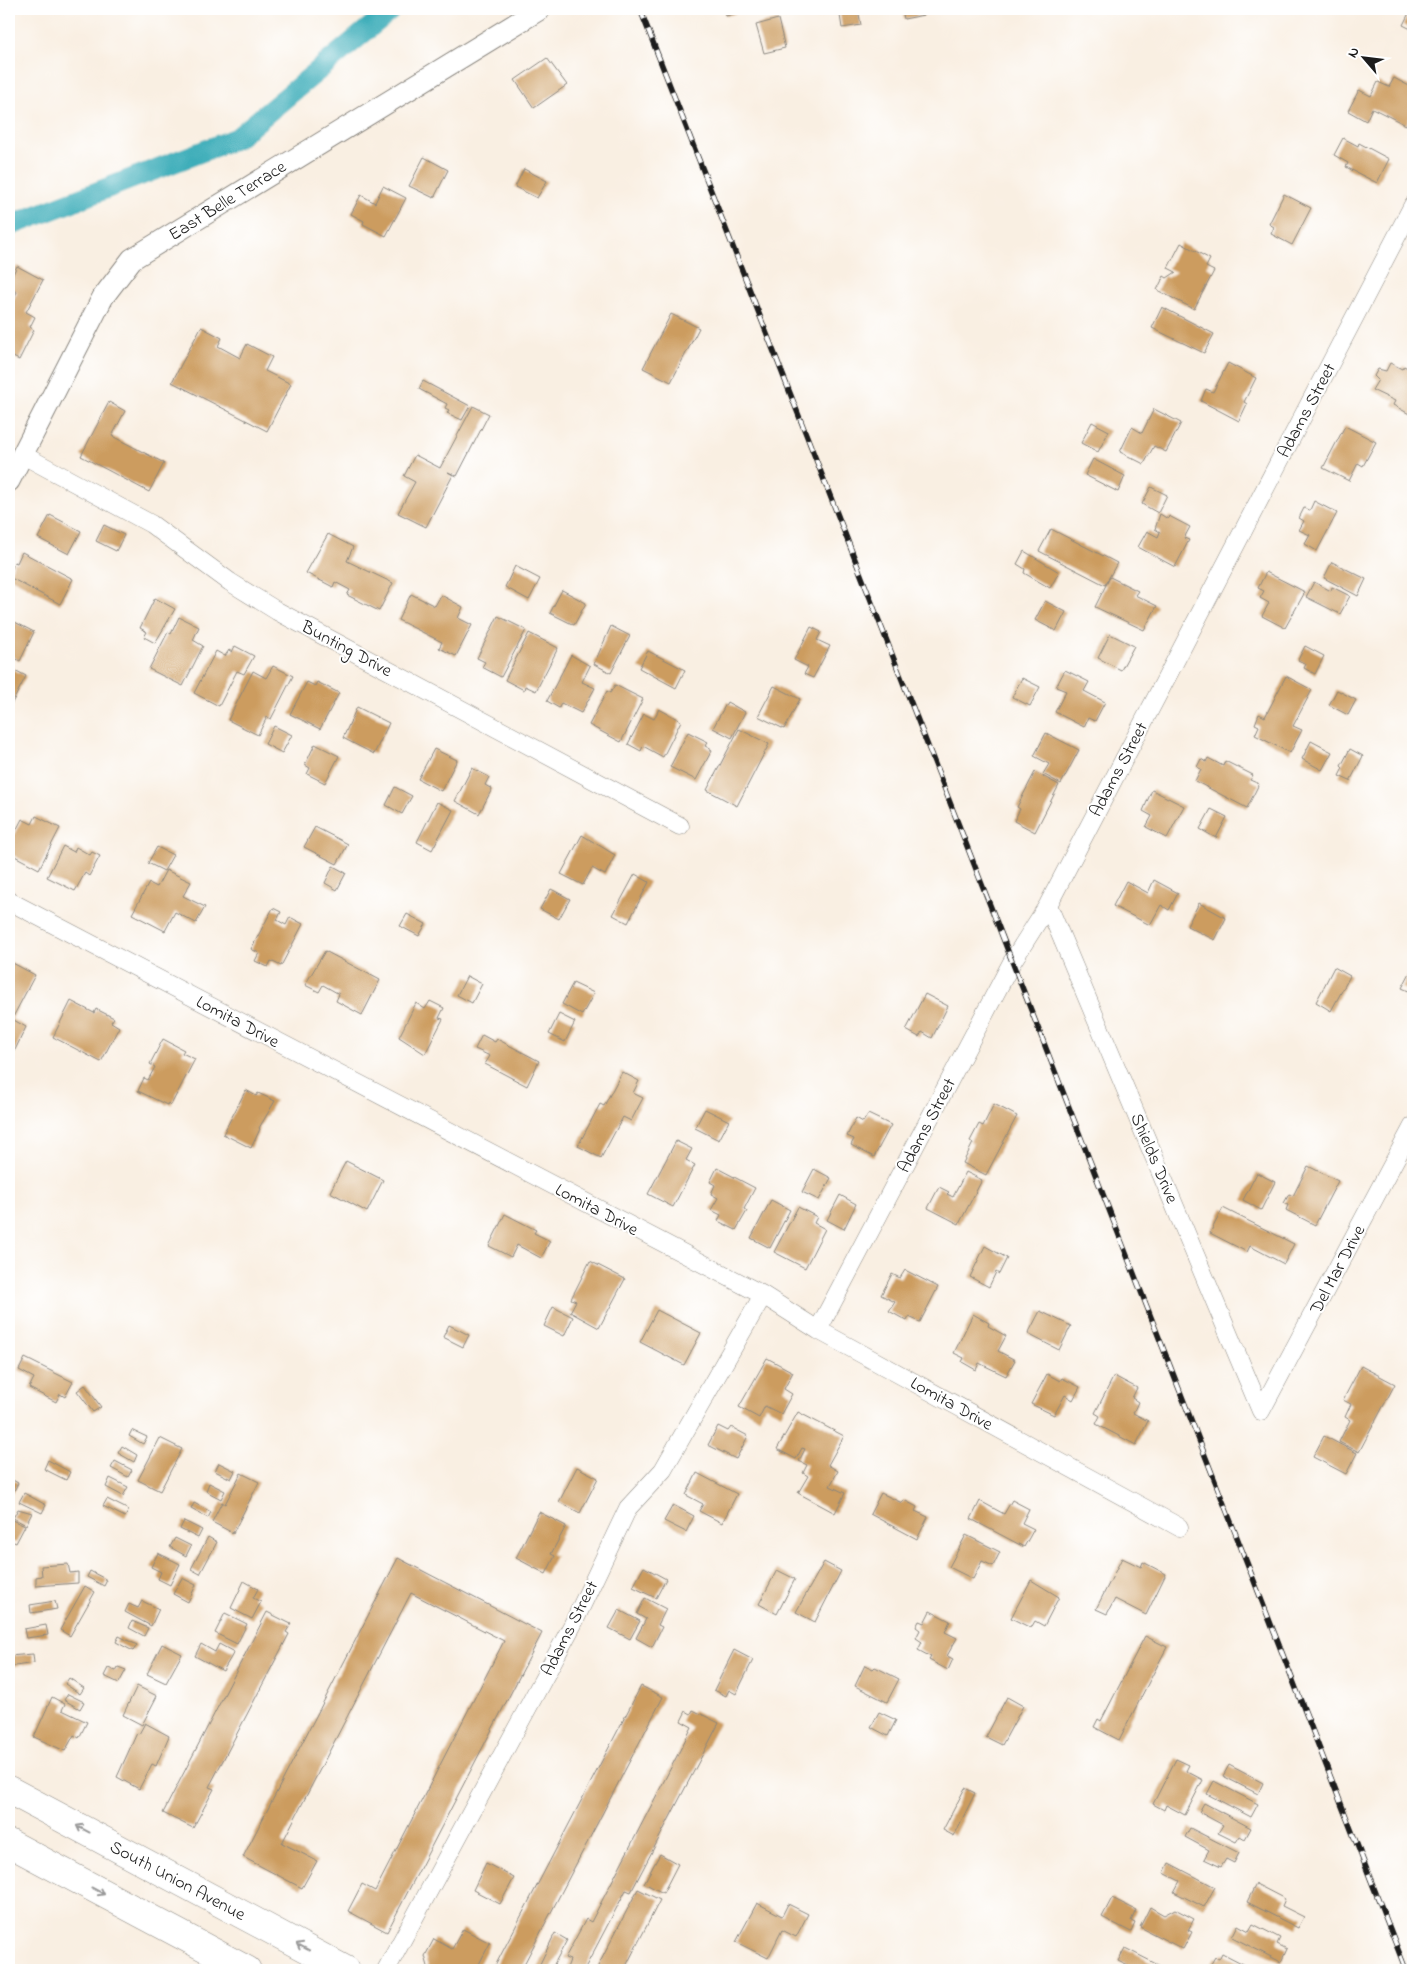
<svg xmlns="http://www.w3.org/2000/svg" width="1422" height="1979" font-family="'Indie Flower',sans-serif">
<style>
.lines{fill:none;stroke-linecap:round;stroke-linejoin:round}
.canal{stroke:#3eadb9;stroke-width:21}
.building{fill:#cc9c5e}
.minor-casing{stroke:#8a867f;stroke-width:19}
.tertiary-casing{stroke:#8a867f;stroke-width:23}
.primary-casing{stroke:#8a867f;stroke-width:29}
.minor{stroke:#fff;stroke-width:18}
.tertiary{stroke:#fff;stroke-width:21}
.primary{stroke:#fff;stroke-width:28}
.rail-casing{stroke:#1c1c1c;stroke-width:5.5}
.rail{stroke:#fff;stroke-width:4;stroke-dasharray:11;stroke-linecap:butt}
.oneway{stroke:#999}
.labels{text-anchor:middle;stroke-width:4;stroke-linejoin:round;paint-order:stroke}
.street-label{font-size:18px;fill:#1c1c1c;stroke:#fff}
</style>
<rect width="100%" height="100%" fill="#fff"/>
<filter id="ink" filterUnits="userSpaceOnUse"><feTurbulence type="fractalNoise" baseFrequency=".02" numOctaves="2"/><feDisplacementMap in="SourceGraphic" scale="10" xChannelSelector="R" yChannelSelector="G"/><feConvolveMatrix kernelMatrix="1 2 1 2 8 2 1 2 1" color-interpolation-filters="sRGB"/></filter>
<filter id="wash" filterUnits="userSpaceOnUse"><feTurbulence type="fractalNoise" baseFrequency=".0096" numOctaves="4" result="noise"/><feDisplacementMap in="SourceGraphic" scale="20" xChannelSelector="R" yChannelSelector="G"/><feGaussianBlur stdDeviation="1.12" result="paint"/><feColorMatrix in="noise" values="0 0 0 0 0 0 0 0 0 0 0 0 0 0 0 0 0 1.4 0 .05"/><feComposite in="paint" operator="in"/></filter>
<g filter="url(#wash)">
<rect width="100%" height="100%" fill="#f9efe2"/>
<g class="lines">
<path class="canal" d="M9,226L237,138L392,9"/>
</g>
<g id="blocks">
<path class="building" d="M724,9H751L726,16Z
M839,9H858L861,25L842,28Z
M902,9H922L924,15L904,19Z
M1410,11L1413,13V30L1403,25Z
M778,19L785,48L764,53L756,25Z
M547,58L567,85L534,108L515,80Z
M1394,78L1413,88V111L1406,125L1372,108L1366,121L1348,111L1359,90L1371,96L1378,82L1389,87Z
M1343,138L1358,146L1359,143L1389,159L1377,183L1346,167L1348,163L1334,155Z
M424,157L448,170L434,198L409,186Z
M524,169L547,181L537,198L515,187Z
M383,186L406,198L386,236L363,224L364,221L351,214L361,195L375,203Z
M1284,194L1311,208L1292,245L1271,234L1274,227L1269,224Z
M1181,243L1210,259L1206,267L1214,271L1194,309L1157,290L1164,276L1167,278L1176,272L1168,268Z
M17,266L43,280L26,312L35,317L30,327L34,330L19,360L9,355V308L17,292L9,288V282Z
M1162,307L1214,334L1204,353L1152,328Z
M671,314L699,328L671,382L643,368Z
M201,327L222,338L218,346L240,358L247,344L272,357L265,371L291,384L267,431L172,382Z
M1228,363L1256,378L1244,402L1247,404L1239,421L1201,401L1206,389L1213,392Z
M1390,363L1402,369L1404,366L1413,371V416L1393,405L1395,401L1372,390L1378,380L1374,376L1378,369L1386,371Z
M423,381L470,406L462,420L447,413L449,410L445,408L447,404L419,389Z
M109,402L125,411L112,436L164,463L149,492L81,456Z
M473,406L489,414L457,476L448,472L453,475L426,527L398,513L415,482L404,476L415,455L440,468Z
M1154,409L1181,423L1166,452L1154,446L1144,464L1120,452L1132,427L1142,433Z
M1092,422L1109,431L1098,452L1081,443Z
M1345,426L1376,442L1363,466L1358,463L1349,481L1323,468Z
M1093,459L1125,476L1118,492L1085,475Z
M1151,487L1167,495L1158,513L1142,504Z
M1314,501L1337,513L1317,551L1305,544L1310,535L1299,530L1304,521L1299,518L1304,508L1310,510Z
M1160,514L1168,519L1169,516L1190,527L1184,538L1189,540L1175,567L1138,547L1147,531L1158,537L1160,532L1155,529Z
M50,515L81,531L69,554L38,538Z
M104,525L124,535L116,551L96,541Z
M1051,529L1117,563L1105,585L1039,551Z
M328,534L353,547L347,561L393,583L379,611L347,595L350,590L335,582L333,587L306,573Z
M1024,551L1059,572L1050,588L1024,573L1025,569L1017,564Z
M22,552L73,579L60,604L9,577L14,562L17,563Z
M1332,562L1366,579L1358,596L1324,578Z
M515,566L540,579L529,600L505,587Z
M1266,572L1305,592L1285,628L1262,616L1269,603L1260,598L1264,591L1258,588Z
M1110,577L1138,591L1135,595L1157,606L1144,630L1095,607Z
M1314,582L1331,591L1332,587L1350,596L1340,614L1306,597Z
M562,590L586,603L574,625L550,613Z
M411,594L435,606L441,595L463,607L458,618L472,625L456,656L439,648L442,642L398,620Z
M155,598L175,609L155,643L144,637L147,632L140,628Z
M1045,601L1066,612L1056,631L1035,620Z
M498,616L526,630L501,677L482,667L485,662L477,658Z
M179,617L199,627L193,640L203,646L183,686L149,669L168,632L171,634Z
M9,619L34,632L20,661L9,655L11,651L9,650Z
M611,626L630,636L611,673L594,664Z
M811,627L821,632L817,640L830,646L813,678L804,674L808,667L794,660Z
M529,633L558,648L536,691L525,686L524,690L505,680Z
M1110,634L1134,646L1121,670L1098,658Z
M235,646L254,656L244,674L237,671L219,706L194,693L216,651L225,656L229,650L232,652Z
M1305,646L1324,656L1315,674L1304,668L1306,664L1298,660Z
M648,651L685,670L676,688L639,668Z
M571,655L590,666L582,682L595,688L581,713L561,703L559,708L547,701Z
M273,666L293,676L271,719L267,717L258,735L228,720L253,671L266,678Z
M9,667L26,676L11,705L9,704Z
M1065,670L1089,682L1084,691L1105,702L1095,721L1088,718L1084,727L1055,712L1066,691L1056,687Z
M1286,676L1312,690L1293,726L1302,730L1290,753L1255,735L1259,726L1255,724L1259,714L1265,717Z
M1022,678L1040,687L1030,706L1012,697Z
M307,682L315,686L317,682L339,693L320,729L290,714Z
M615,685L643,699L621,742L589,725L607,691L610,693Z
M774,686L800,699L784,729L758,716Z
M1337,690L1356,700L1348,715L1329,705Z
M727,702L745,712L732,738L713,728Z
M357,707L389,723L374,754L343,738Z
M659,709L681,721L663,757L643,746L641,751L628,744L644,714L654,719Z
M274,726L292,735L282,753L265,744Z
M739,729L769,744L737,806L707,790Z
M688,732L708,742L705,746L712,750L696,780L670,767Z
M1046,733L1079,750L1061,784L1043,774L1049,764L1034,756Z
M1311,741L1332,752L1322,770L1302,759Z
M315,744L339,756L325,783L307,774L310,768L305,765Z
M434,749L457,760L441,791L418,779Z
M1350,749L1363,756L1350,781L1339,776L1343,768L1341,766Z
M1208,758L1223,766L1225,761L1253,775L1250,780L1259,784L1247,808L1195,781L1201,769L1197,767L1201,759L1206,762Z
M472,768L489,777L485,785L492,789L479,814L455,801Z
M1035,772L1059,785L1035,832L1014,821L1020,809L1017,807Z
M395,787L412,796L402,814L386,805Z
M1152,790L1184,806L1167,838L1146,827L1152,816L1143,811Z
M437,802L453,810L432,850L417,842Z
M1211,809L1227,817L1216,838L1200,829Z
M36,816L60,828L39,869L9,853V844L22,819L32,824Z
M315,827L348,844L337,864L304,847Z
M582,835L615,855L605,875L592,868L583,885L561,874Z
M63,846L74,852L76,847L90,855L92,852L100,856L89,876L85,873L75,891L47,877Z
M157,847L173,855L164,871L148,863Z
M333,866L346,873L337,890L325,883Z
M166,870L191,882L183,896L205,907L196,923L175,912L165,931L132,914L149,883L157,887Z
M635,874L649,882L628,923L613,915Z
M1154,880L1178,893L1169,910L1161,905L1150,925L1113,906L1126,881L1148,893Z
M551,889L570,899L559,919L540,909Z
M1199,903L1226,918L1215,940L1187,926Z
M273,908L281,912L277,920L286,925L290,917L303,924L281,966L271,961L268,967L255,961L259,953L251,949Z
M407,914L426,924L419,936L400,926Z
M325,951L380,980L362,1015L336,1001L339,994L323,985L319,992L305,985Z
M9,961L35,975L12,1019L26,1027L15,1050L9,1047Z
M1334,967L1350,976L1331,1011L1316,1002Z
M1413,967V993L1402,988Z
M467,976L482,984L472,1003L457,995Z
M573,983L594,993L582,1015L562,1004Z
M925,994L948,1006L932,1038L922,1032L919,1037L906,1030Z
M71,1001L94,1013L96,1009L114,1018L111,1022L119,1027L101,1062L53,1037Z
M430,1001L444,1008L439,1018L443,1019L425,1054L399,1037L416,1003L425,1009Z
M559,1014L575,1022L565,1042L549,1034Z
M482,1035L495,1042L497,1039L539,1061L527,1086L485,1064L490,1056L475,1049Z
M163,1039L184,1050L182,1053L195,1059L171,1105L168,1103L167,1105L138,1091L144,1078L148,1080L155,1067L150,1064Z
M622,1072L639,1081L633,1093L643,1098L631,1121L623,1117L601,1158L578,1146L600,1104L604,1106Z
M246,1090L256,1096L258,1093L275,1101L259,1128L260,1129L251,1148L223,1134Z
M994,1104L1017,1116L986,1175L963,1163L973,1143L970,1141L979,1124L983,1126Z
M705,1109L729,1121L719,1140L695,1128Z
M868,1114L891,1125L874,1157L851,1145L854,1139L847,1136L856,1118L863,1122Z
M676,1141L692,1149L686,1160L695,1165L673,1207L648,1194Z
M346,1161L383,1180L367,1212L330,1192Z
M1308,1166L1338,1181L1315,1225L1286,1210L1288,1205L1284,1203L1289,1194L1293,1196Z
M717,1168L755,1188L744,1209L747,1211L736,1230L718,1221L721,1215L711,1210L718,1198L711,1194L715,1185L710,1182Z
M814,1169L831,1178L819,1200L802,1192Z
M966,1172L982,1180L959,1224L928,1208L939,1187L949,1192L947,1194L953,1197Z
M1257,1173L1275,1182L1261,1210L1243,1200Z
M840,1195L856,1204L844,1229L827,1220Z
M771,1200L790,1210L770,1248L751,1238Z
M798,1207L817,1217L814,1223L825,1229L805,1268L774,1252Z
M1223,1208L1294,1244L1284,1264L1250,1246L1247,1252L1210,1233Z
M505,1214L536,1230L534,1233L550,1241L541,1258L517,1245L511,1257L489,1246Z
M985,1246L1007,1258L999,1274L996,1272L989,1287L970,1277Z
M590,1261L625,1279L599,1328L570,1312L576,1301L571,1299Z
M905,1270L938,1287L920,1322L909,1317L907,1321L889,1311L895,1302L881,1295L892,1274L900,1278Z
M553,1307L573,1317L564,1336L544,1326Z
M657,1310L701,1333L684,1365L640,1342Z
M1040,1311L1071,1326L1059,1350L1028,1334Z
M973,1314L989,1323L988,1326L1006,1336L998,1351L1015,1360L1006,1376L979,1363L976,1370L962,1362L964,1358L954,1353Z
M449,1325L469,1335L463,1347L443,1337Z
M25,1358L73,1382L65,1397L60,1394L56,1402L29,1388L34,1378L19,1370Z
M767,1358L793,1372L784,1389L792,1394L781,1414L765,1406L759,1418L739,1407Z
M1361,1366L1395,1384L1359,1452L1339,1442L1350,1420L1345,1417L1351,1404L1343,1400Z
M1047,1374L1060,1381L1062,1378L1080,1387L1073,1400L1065,1395L1054,1415L1031,1404Z
M1114,1376L1137,1388L1132,1398L1138,1402L1133,1413L1148,1421L1136,1445L1096,1424L1100,1416L1095,1413Z
M85,1385L101,1407L93,1412L77,1391Z
M798,1412L844,1436L828,1465L838,1471L830,1486L845,1493L835,1513L798,1493L808,1476L803,1473L807,1465L799,1461L805,1449L802,1448L796,1459L777,1449Z
M718,1426L728,1431L731,1427L748,1436L736,1459L708,1445Z
M132,1430L147,1437L143,1444L129,1436Z
M1324,1436L1357,1453L1346,1474L1313,1457Z
M160,1438L182,1449L160,1491L138,1480Z
M122,1446L137,1455L134,1462L118,1453Z
M48,1460L70,1472L66,1480L44,1469Z
M115,1461L132,1470L128,1477L111,1468Z
M219,1463L235,1471L231,1479L215,1471Z
M577,1467L598,1478L580,1513L559,1502Z
M241,1473L259,1482L233,1533L212,1522L222,1502L225,1504Z
M697,1473L737,1494L722,1523L699,1511L703,1504L686,1495Z
M9,1478L18,1483L13,1493L9,1491Z
M110,1478L128,1487L123,1496L106,1487Z
M209,1483L225,1491L221,1499L206,1491Z
M24,1493L46,1505L42,1513L19,1502Z
M881,1493L902,1503L904,1500L917,1507L915,1511L928,1517L917,1539L870,1514Z
M107,1499L129,1510L125,1517L103,1506Z
M1012,1500L1029,1509L1022,1523L1034,1529L1024,1547L971,1519L980,1501L1004,1514Z
M194,1503L211,1512L208,1518L191,1509Z
M673,1505L694,1516L686,1532L664,1521Z
M18,1509L32,1513L26,1525L13,1518Z
M539,1512L566,1526L551,1554L555,1556L546,1574L516,1558Z
M12,1520L25,1526L16,1543L9,1540V1527Z
M184,1521L202,1530L198,1538L180,1529Z
M966,1535L1000,1552L993,1566L982,1561L973,1579L949,1567Z
M208,1537L217,1542L200,1574L191,1569Z
M175,1538L191,1546L186,1556L170,1547Z
M158,1553L180,1564L170,1585L158,1579L161,1572L151,1567Z
M398,1558L542,1633L387,1932L348,1911L362,1884L375,1891L504,1641L411,1593L282,1843L317,1861L302,1888L243,1857Z
M1122,1558L1141,1567L1143,1562L1166,1574L1146,1615L1115,1599L1107,1614L1096,1609Z
M824,1562L841,1571L815,1622L796,1612Z
M68,1564L70,1573L78,1572V1583L36,1586V1577L42,1576L41,1566Z
M644,1567L666,1579L656,1598L633,1587Z
M777,1570L795,1579L777,1614L759,1604Z
M90,1571L107,1580L104,1586L87,1577Z
M182,1578L196,1585L188,1602L173,1594Z
M1031,1580L1059,1597L1044,1626L1035,1621L1031,1628L1011,1618Z
M244,1581L258,1589L253,1598L261,1602L252,1619L231,1608Z
M85,1586L95,1592L70,1636L60,1630Z
M645,1598L666,1609L658,1625L662,1627L652,1647L636,1638L646,1619L637,1614Z
M55,1601L57,1609L31,1613L30,1605Z
M142,1601L159,1609L151,1626L125,1612L129,1604L138,1608Z
M619,1610L640,1621L630,1639L609,1628Z
M930,1611L950,1621L945,1632L957,1638L947,1656L953,1659L948,1670L929,1660L931,1657L918,1650L922,1642L916,1638L920,1630L916,1627L919,1621L924,1623Z
M267,1612L291,1624L286,1632L289,1634L209,1787L214,1789L193,1828L163,1813Z
M225,1613L247,1624L237,1644L215,1633Z
M132,1621L148,1628L144,1636L129,1628Z
M46,1625L48,1635L26,1638L24,1629Z
M119,1636L137,1645L133,1651L116,1642Z
M1145,1636L1167,1647L1119,1740L1094,1727L1098,1719L1101,1721Z
M162,1644L182,1654L166,1683L147,1674Z
M201,1644L215,1652L219,1644L234,1652L223,1671L195,1656Z
M734,1650L753,1660L736,1694L729,1690L726,1696L714,1690Z
M33,1654L34,1663L9,1667V1656Z
M865,1665L873,1669L875,1667L899,1679L887,1702L855,1686Z
M118,1667L126,1670L119,1683L104,1676L108,1668L116,1671Z
M69,1678L84,1688L80,1694L65,1684Z
M137,1686L157,1696L142,1725L123,1715Z
M641,1686L663,1697L521,1970H493Z
M68,1694L84,1702L80,1709L64,1700Z
M52,1697L65,1704L62,1710L87,1722L79,1738L74,1735L65,1751L34,1737Z
M1007,1697L1023,1706L1002,1745L986,1737Z
M693,1710L719,1723L631,1892L626,1890L584,1970H570L567,1968L570,1960L565,1958L586,1919L591,1922L692,1727L681,1721L686,1711L691,1714Z
M879,1712L896,1720L888,1736L871,1727Z
M145,1723L169,1736L156,1766L152,1764L139,1789L117,1777L137,1733L139,1734Z
M1176,1759L1189,1765L1186,1771L1203,1780L1185,1815L1166,1805L1164,1810L1153,1804Z
M1229,1765L1263,1783L1258,1794L1223,1776Z
M1214,1781L1258,1804L1251,1817L1207,1794Z
M965,1788L975,1793L954,1836L943,1830Z
M1204,1803L1251,1828L1245,1839L1240,1836L1236,1842L1218,1833L1223,1825L1199,1812Z
M1190,1828L1239,1853L1234,1863L1226,1859L1221,1867L1204,1859L1209,1850L1185,1837Z
M660,1854L678,1864L663,1893L644,1883Z
M486,1863L514,1878L500,1904L473,1890Z
M1169,1863L1215,1887L1204,1907L1174,1892L1180,1881L1164,1873Z
M1256,1884L1285,1899L1282,1906L1304,1917L1298,1928L1247,1902Z
M638,1889L660,1900L624,1970H596Z
M1112,1898L1136,1910L1131,1921L1135,1923L1131,1932L1102,1917Z
M757,1903L782,1916L788,1904L808,1914L796,1937L782,1930L768,1958L736,1942Z
M1150,1907L1164,1915L1175,1909L1194,1919L1188,1930L1192,1932L1183,1949L1140,1927Z
M1253,1924L1280,1938L1277,1944L1287,1949L1281,1962L1232,1937L1238,1925L1249,1931Z
M463,1929L490,1943L476,1970H429L425,1956L434,1939L452,1949Z
M555,1933L567,1940L551,1970H537Z
M1125,1948L1168,1970H1136L1118,1961Z
M1222,1953L1251,1968L1250,1970L1208,1969L1215,1957L1219,1959Z"/>
</g>
</g>
<g filter="url(#ink)">
<use href="#blocks" fill-opacity="0" stroke="#8a867f" stroke-width="1"/>
<g class="lines">
<defs>
<path id="minor" d="M23,455L151,524L230,582L277,611L680,826
M9,901L763,1295L818,1330L1179,1527
M1048,905L1261,1411
M818,1330L1012,962L1048,905L1413,205
M1261,1411L1413,1126
M386,1970L573,1624L628,1508L663,1470L763,1295"/>
<path id="tertiary" d="M9,481L103,297L132,259L540,9"/>
<path id="primary" d="M9,1790L346,1970
M9,1843L247,1970"/>
</defs>
<use href="#minor" class="minor-casing"/>
<use href="#tertiary" class="tertiary-casing"/>
<use href="#primary" class="primary-casing"/>
<use href="#minor" class="minor"/>
<use href="#tertiary" class="tertiary"/>
<use href="#primary" class="primary"/>
<defs>
<path id="rail" d="M640,9L1406,1970"/>
</defs>
<use href="#rail" class="rail-casing"/>
<use href="#rail" class="rail"/>
</g>
<defs><path id="oneway-shaft" d="M-6 0H5M1.5-3L5.5 0L1.5 3" fill="none" stroke-width="1.6" stroke-linecap="round" stroke-linejoin="round" transform="scale(1.25)"/></defs>
<g class="oneway">
<use href="#oneway-shaft" transform="translate(83 1829) rotate(-152)"/>
<use href="#oneway-shaft" transform="translate(98 1891) rotate(28)"/>
<use href="#oneway-shaft" transform="translate(303 1947) rotate(-152)"/>
</g>
</g>
<g class="labels">
<g class="street-label">
<text transform="translate(227 200) rotate(-32)" y="6">East Belle Terrace</text>
<text transform="translate(1306 410) rotate(-62)" y="6">Adams Street</text>
<text transform="translate(347 648) rotate(28)" y="6">Bunting Drive</text>
<text transform="translate(1118 769) rotate(-62)" y="6">Adams Street</text>
<text transform="translate(238 1021) rotate(28)" y="6">Lomita Drive</text>
<text transform="translate(926 1125) rotate(-62)" y="6">Adams Street</text>
<text transform="translate(1155 1158) rotate(67)" y="6">Shields Drive</text>
<text transform="translate(597 1209) rotate(28)" y="6">Lomita Drive</text>
<text transform="translate(1337 1269) rotate(-62)" y="6">Del Mar Drive</text>
<text transform="translate(952 1403) rotate(29)" y="6">Lomita Drive</text>
<text transform="translate(569 1628) rotate(-63)" y="6">Adams Street</text>
<text transform="translate(178 1880) rotate(28)" y="6">South Union Avenue</text>
</g>
</g>
<rect width="1422" height="1979" fill="none" stroke="#fff" stroke-width="30"/>
<g transform="translate(1364 58) rotate(298)" stroke="#ffffff" stroke-width="4" paint-order="stroke">
<path d="M0-4L9 19L0 12L-9 19Z" fill="#1c1c1c"/>
<text y="-8" font-size="14" font-weight="bold" text-anchor="middle" fill="#1c1c1c">N</text>
</g>
</svg>
